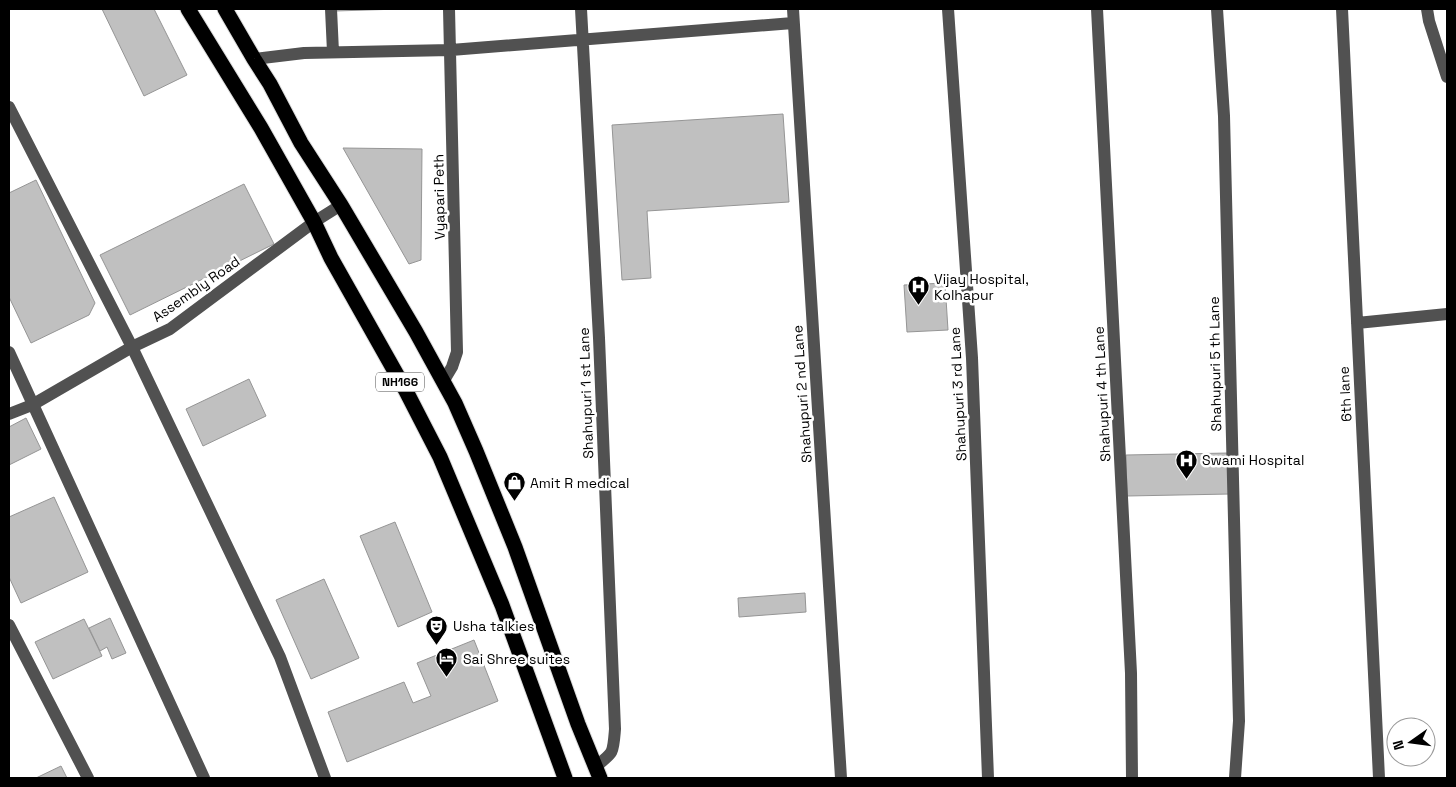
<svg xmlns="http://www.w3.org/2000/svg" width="1456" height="787" font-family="'Space Grotesk',sans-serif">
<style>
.building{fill:#c0c0c0;stroke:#959595}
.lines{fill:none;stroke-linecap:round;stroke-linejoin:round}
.highway-casing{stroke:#dbdbdb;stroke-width:17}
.minor{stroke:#515151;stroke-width:12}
.highway{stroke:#000;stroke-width:15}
.labels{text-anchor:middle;stroke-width:5;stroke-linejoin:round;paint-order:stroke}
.shield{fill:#fff;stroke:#4c4c4c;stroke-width:1}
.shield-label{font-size:12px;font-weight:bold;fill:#000}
.street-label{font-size:14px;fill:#000;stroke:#fff}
.poi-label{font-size:14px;fill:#000;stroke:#fff;text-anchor:start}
</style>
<rect width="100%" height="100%" fill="#fff"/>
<path class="building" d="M102,9H154L187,75L144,96Z
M334,9H400L335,11Z
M783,114L789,202L647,211L651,278L622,280L612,125Z
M343,148L422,149L421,260L409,264Z
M36,180L95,303L89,315L31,343L9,297V193Z
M244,184L274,244L130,315L100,255Z
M945,283L948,330L907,332L904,285Z
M249,379L266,416L203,446L186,409Z
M26,418L41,449L9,465V427Z
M1229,453L1230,494L1127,496L1126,455Z
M54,497L88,572L21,603L9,577V517Z
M395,522L432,612L398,627L360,536Z
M324,579L359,658L311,679L276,600Z
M805,593L806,612L739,617L738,598Z
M110,618L126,653L112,659L107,647L100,651L89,628Z
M84,619L102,656L53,679L35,642Z
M474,640L498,701L347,762L328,712L404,682L413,703L431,696L417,663Z
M61,766L67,778H36Z"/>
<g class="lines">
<defs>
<path id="highway" d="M188,9L261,128L314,222L331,258L406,391L440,457L502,605L565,778
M225,9L254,59L270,84L301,143L341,205L416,332L455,403L476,451L515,547L578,724L600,778"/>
</defs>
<use href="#highway" class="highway-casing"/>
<path class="minor" d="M331,9L333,52
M581,9L599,338L615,729C613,754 614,752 595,767
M793,9L841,778
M948,9L972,358L988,778
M1097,9L1131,673L1132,778
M1217,9L1224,116L1239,721L1235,778
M1342,9L1379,778
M1427,9L1429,21L1447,77
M254,59L304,53L451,50L793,23
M9,107L132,347L280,657L325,778
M1357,323L1447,314
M9,352L204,778
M443,382L452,367L457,352L449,9
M9,414L32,405L132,347L170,329L314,222L341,205
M9,625L88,778"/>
<use href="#highway" class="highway"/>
</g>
<defs>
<symbol id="hospital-pin" viewBox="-11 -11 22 30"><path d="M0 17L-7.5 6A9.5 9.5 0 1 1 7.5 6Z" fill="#000" stroke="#fff"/><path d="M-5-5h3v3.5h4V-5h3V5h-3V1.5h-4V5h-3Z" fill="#fff"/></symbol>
<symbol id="shop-pin" viewBox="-11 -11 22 30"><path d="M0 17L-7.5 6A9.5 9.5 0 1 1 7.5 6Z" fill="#000" stroke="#fff"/><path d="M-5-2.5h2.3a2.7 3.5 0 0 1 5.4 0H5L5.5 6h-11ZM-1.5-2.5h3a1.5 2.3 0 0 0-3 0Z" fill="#fff"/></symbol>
<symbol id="theatre-pin" viewBox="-11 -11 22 30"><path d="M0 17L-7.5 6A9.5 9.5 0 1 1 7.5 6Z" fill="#000" stroke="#fff"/><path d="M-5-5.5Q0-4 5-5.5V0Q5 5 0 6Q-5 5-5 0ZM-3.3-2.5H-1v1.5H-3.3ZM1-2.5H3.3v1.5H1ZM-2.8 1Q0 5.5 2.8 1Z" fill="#fff"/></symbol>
<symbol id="hotel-pin" viewBox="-11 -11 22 30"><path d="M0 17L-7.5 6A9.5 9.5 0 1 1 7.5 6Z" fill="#000" stroke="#fff"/><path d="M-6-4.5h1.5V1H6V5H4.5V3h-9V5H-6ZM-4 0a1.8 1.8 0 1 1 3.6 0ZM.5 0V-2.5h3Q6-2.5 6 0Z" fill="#fff"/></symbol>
</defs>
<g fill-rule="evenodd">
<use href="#hospital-pin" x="906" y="274" width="25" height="34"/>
<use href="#hospital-pin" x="1174" y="448" width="25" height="34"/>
<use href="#shop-pin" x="502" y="470" width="25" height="34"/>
<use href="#theatre-pin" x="424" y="614" width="25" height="34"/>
<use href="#hotel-pin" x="434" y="646" width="25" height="34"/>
</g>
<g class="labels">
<rect class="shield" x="376" y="372.5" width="48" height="19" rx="4"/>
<g class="shield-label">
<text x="400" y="386">NH166</text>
</g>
<g class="street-label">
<text transform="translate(439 197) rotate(-91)" y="5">Vyapari Peth</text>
<text transform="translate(196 289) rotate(-35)" y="5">Assembly Road</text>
<text transform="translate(1215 364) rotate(-91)" y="5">Shahupuri 5 th Lane</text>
<text transform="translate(586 393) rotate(-92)" y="5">Shahupuri 1 st Lane</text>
<text transform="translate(802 394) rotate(-94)" y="5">Shahupuri 2 nd Lane</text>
<text transform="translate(958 394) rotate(-93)" y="5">Shahupuri 3 rd Lane</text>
<text transform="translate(1102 394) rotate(-93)" y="5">Shahupuri 4 th Lane</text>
<text transform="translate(1345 394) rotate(-93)" y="5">6th lane</text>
</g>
<g class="poi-label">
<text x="934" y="284">Vijay Hospital,<tspan x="934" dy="16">Kolhapur</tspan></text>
<text x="1202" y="465">Swami Hospital</text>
<text x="530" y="488">Amit R medical</text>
<text x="453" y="631">Usha talkies</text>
<text x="463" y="664">Sai Shree suites</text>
</g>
</g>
<rect width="1456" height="787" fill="none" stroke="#000000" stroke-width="20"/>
<g transform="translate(1411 742) rotate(256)"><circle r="24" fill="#ffffff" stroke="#999999"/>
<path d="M0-4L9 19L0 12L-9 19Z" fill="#000000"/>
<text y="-8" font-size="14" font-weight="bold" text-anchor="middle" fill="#000000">N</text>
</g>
</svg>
